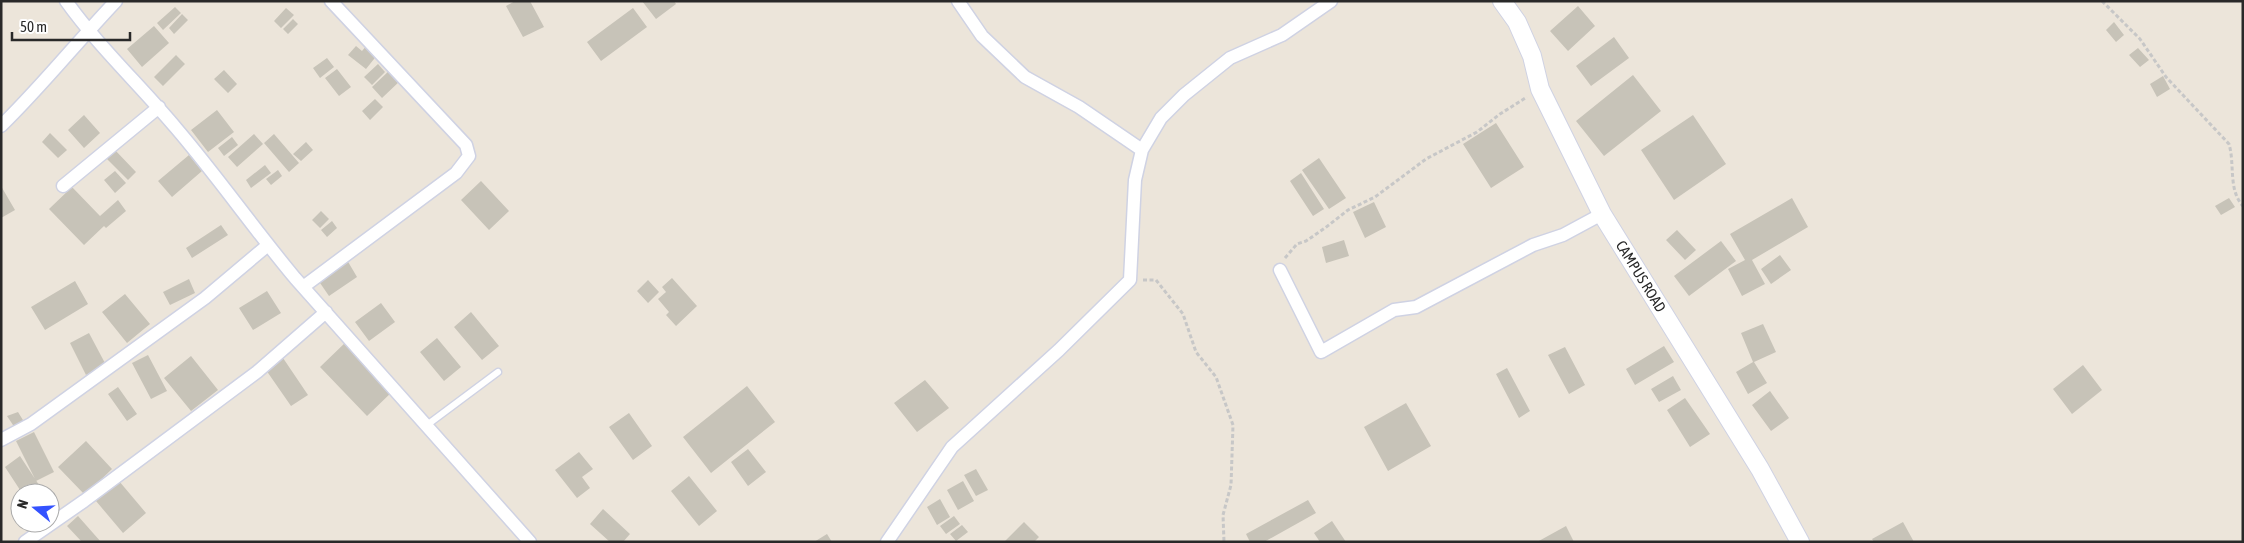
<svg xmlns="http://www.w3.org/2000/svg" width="2244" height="543" font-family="'Asap Condensed',sans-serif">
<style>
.building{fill:#c7c3b8}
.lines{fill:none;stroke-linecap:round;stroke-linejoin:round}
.lane-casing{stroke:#cfd2e3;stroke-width:9}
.street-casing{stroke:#cfd2e3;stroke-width:15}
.secondary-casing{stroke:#cfd2e3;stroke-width:20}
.path{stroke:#c7c7c7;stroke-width:3;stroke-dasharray:4 2.5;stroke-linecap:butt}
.lane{stroke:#fff;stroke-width:6}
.street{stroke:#fff;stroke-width:12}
.secondary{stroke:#fff;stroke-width:18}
.labels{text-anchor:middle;stroke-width:4.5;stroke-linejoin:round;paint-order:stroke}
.street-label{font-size:15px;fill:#292929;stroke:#fff}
</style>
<rect width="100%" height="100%" fill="#ece5da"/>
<path class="building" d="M515,1H530L544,27L523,37L506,6Z
M642,1H674L676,4L656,19Z
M1578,6L1595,26L1568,51L1550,31Z
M175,7L181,13L163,30L157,23Z
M286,8L294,15L281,28L274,21Z
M633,8L647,27L601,61L587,42Z
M182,14L188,20L174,34L169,28Z
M293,19L298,24L288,34L283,29Z
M2114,22L2124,35L2116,42L2106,30Z
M154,26L169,43L142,67L127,49Z
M1614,37L1629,58L1591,86L1576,66Z
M367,45L378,54L366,69L348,55L356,46L362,51Z
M2138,48L2149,60L2140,67L2129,55Z
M176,55L185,64L163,86L154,77Z
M327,58L334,67L320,78L313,68Z
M378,64L385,72L372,85L364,77Z
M337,69L351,87L339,96L325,78Z
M391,69L401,80L382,98L372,87Z
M224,70L237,84L228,93L214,79Z
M1633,75L1661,111L1604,156L1576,121Z
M2163,76L2170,89L2157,97L2150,84Z
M375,99L383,107L370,120L362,111Z
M217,110L234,132L208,152L191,130Z
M84,115L100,133L84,148L68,130Z
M1693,115L1726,164L1674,200L1641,150Z
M1496,123L1524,167L1491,188L1463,144Z
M50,133L67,150L58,158L42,142Z
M254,134L263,144L237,167L228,157Z
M274,134L299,163L289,172L264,143Z
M232,137L238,145L224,156L218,148Z
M306,142L313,150L301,161L293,154Z
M114,149L136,172L128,180L106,158Z
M189,155L202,171L172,197L158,181Z
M1319,158L1346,198L1329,209L1302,170Z
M265,165L271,173L251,188L246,180Z
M278,170L282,176L271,185L266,179Z
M115,171L126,183L115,193L104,180Z
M1301,173L1324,209L1313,216L1290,181Z
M481,181L509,211L489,230L461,200Z
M1,186L15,210L1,218Z
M72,187L100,216L118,200L126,211L106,228L104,226L84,245L49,209Z
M1792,198L1808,227L1752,260L1765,284L1742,296L1728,269L1745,260L1730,234Z
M2229,198L2235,207L2221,215L2215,206Z
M1374,202L1386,227L1365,238L1353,212Z
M321,211L329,219L320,228L312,220Z
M332,221L337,228L327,237L321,230Z
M221,225L228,235L192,258L186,248Z
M1677,230L1696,250L1685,260L1666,240Z
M1344,240L1349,256L1326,263L1322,247Z
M1721,241L1736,261L1689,296L1674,276Z
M1780,255L1791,270L1771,284L1761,269Z
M347,260L357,277L329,296L318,280Z
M672,278L697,306L676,326L666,315L669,312L658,299L666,292L662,287Z
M189,279L195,293L170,305L163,292Z
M648,280L659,292L648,303L637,291Z
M75,281L88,304L45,330L31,307Z
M267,291L281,313L253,330L239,308Z
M125,294L150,324L127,343L102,312Z
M381,303L395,322L369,341L355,322Z
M471,312L499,346L482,360L454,327Z
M1763,324L1776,352L1754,362L1767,383L1748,394L1736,372L1753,362L1741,333Z
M89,333L106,365L86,375L70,343Z
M437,338L461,367L444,381L420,352Z
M347,341L394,390L367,416L320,367Z
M1664,346L1674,362L1635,385L1626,369Z
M1565,347L1585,385L1569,394L1548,355Z
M148,355L167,391L151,399L132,363Z
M191,356L218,390L191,411L164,378Z
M283,358L308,395L291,406L266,370Z
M2083,365L2102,390L2072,414L2053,389Z
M1507,368L1530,411L1519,418L1496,374Z
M1673,376L1681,390L1659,402L1651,389Z
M925,380L949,408L917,432L894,403Z
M747,386L775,422L711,473L683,437Z
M118,387L137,414L127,421L108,394Z
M1770,391L1789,418L1771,431L1752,405Z
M1685,398L1710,434L1690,447L1667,410Z
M1406,403L1431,446L1388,471L1364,427Z
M18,412L26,425L15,428L7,416Z
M629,413L652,446L633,460L609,427Z
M34,432L54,472L36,481L16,441Z
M86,441L112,469L85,495L58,467Z
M748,449L766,472L748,486L731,462Z
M579,452L593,469L582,477L590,488L577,498L555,470Z
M20,456L39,485L28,493H22L5,467Z
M976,469L988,490L976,496L964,475Z
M689,476L717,511L699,526L671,491Z
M119,481L146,513L123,533L96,501Z
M963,481L974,501L958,510L947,490Z
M940,499L950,517L937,525L927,507Z
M1308,500L1316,513L1264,542H1250L1246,534Z
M603,509L630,534L623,542H610L590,524Z
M78,516L101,542H82L67,526Z
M954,516L960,524L946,534L940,526Z
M1332,521L1346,542H1320L1314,533Z
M1024,522L1039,537L1034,542H1004Z
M1903,522L1914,542H1874L1872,539Z
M962,525L968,532L956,541L950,534Z
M1566,526L1574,542H1537Z
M827,534L832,542H814Z"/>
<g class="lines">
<defs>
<path id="lane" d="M427,425L498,372"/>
<path id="street" d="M66,1C99,47 140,85 176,128C218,177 254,229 295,278L530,542
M958,1L982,36L1025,77L1079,107L1142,150
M1,126C42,86 77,42 116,1
M63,186L159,107
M1280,270L1321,352L1394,310L1416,307L1533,245L1563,235L1602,214
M303,287L456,173L469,156L466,145L331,1
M1,440L31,424L205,298L268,245
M25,542L84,501L257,372L326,312
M887,542L952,447L1059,350L1130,280L1135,180L1142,150L1161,118L1184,95L1230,58L1282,35L1331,1"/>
<g id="secondary">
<path id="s1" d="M1502,1L1517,22L1532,56L1540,89L1602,214L1760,469L1800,542"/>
</g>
</defs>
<use href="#lane" class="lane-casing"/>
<use href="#street" class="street-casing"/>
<use href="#secondary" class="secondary-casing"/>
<path class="path" d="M2102,1L2140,39L2166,77L2229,144C2235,164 2228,190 2243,206
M1285,258L1297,244L1306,241L1325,228L1348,210L1375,197L1426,159L1477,132L1500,114L1527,97
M1143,280H1156L1183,314L1196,352L1216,377L1233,425L1231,485L1223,515L1224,542"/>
<use href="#lane" class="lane"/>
<use href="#street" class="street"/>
<use href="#secondary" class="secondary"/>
</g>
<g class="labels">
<g class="street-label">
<text dy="5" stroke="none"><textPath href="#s1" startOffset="310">CAMPUS ROAD</textPath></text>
</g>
</g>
<rect width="2244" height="543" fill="none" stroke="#292929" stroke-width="5"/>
<g transform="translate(35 508) rotate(288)"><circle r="24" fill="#ffffff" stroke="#a9a9a9"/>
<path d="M0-4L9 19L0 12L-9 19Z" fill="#3452ff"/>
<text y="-8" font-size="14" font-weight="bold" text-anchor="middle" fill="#292929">N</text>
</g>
<path d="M12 32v8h118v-8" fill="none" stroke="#292929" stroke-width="2.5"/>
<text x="20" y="32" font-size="15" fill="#292929" stroke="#ffffff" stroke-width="4" paint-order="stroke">50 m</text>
</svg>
